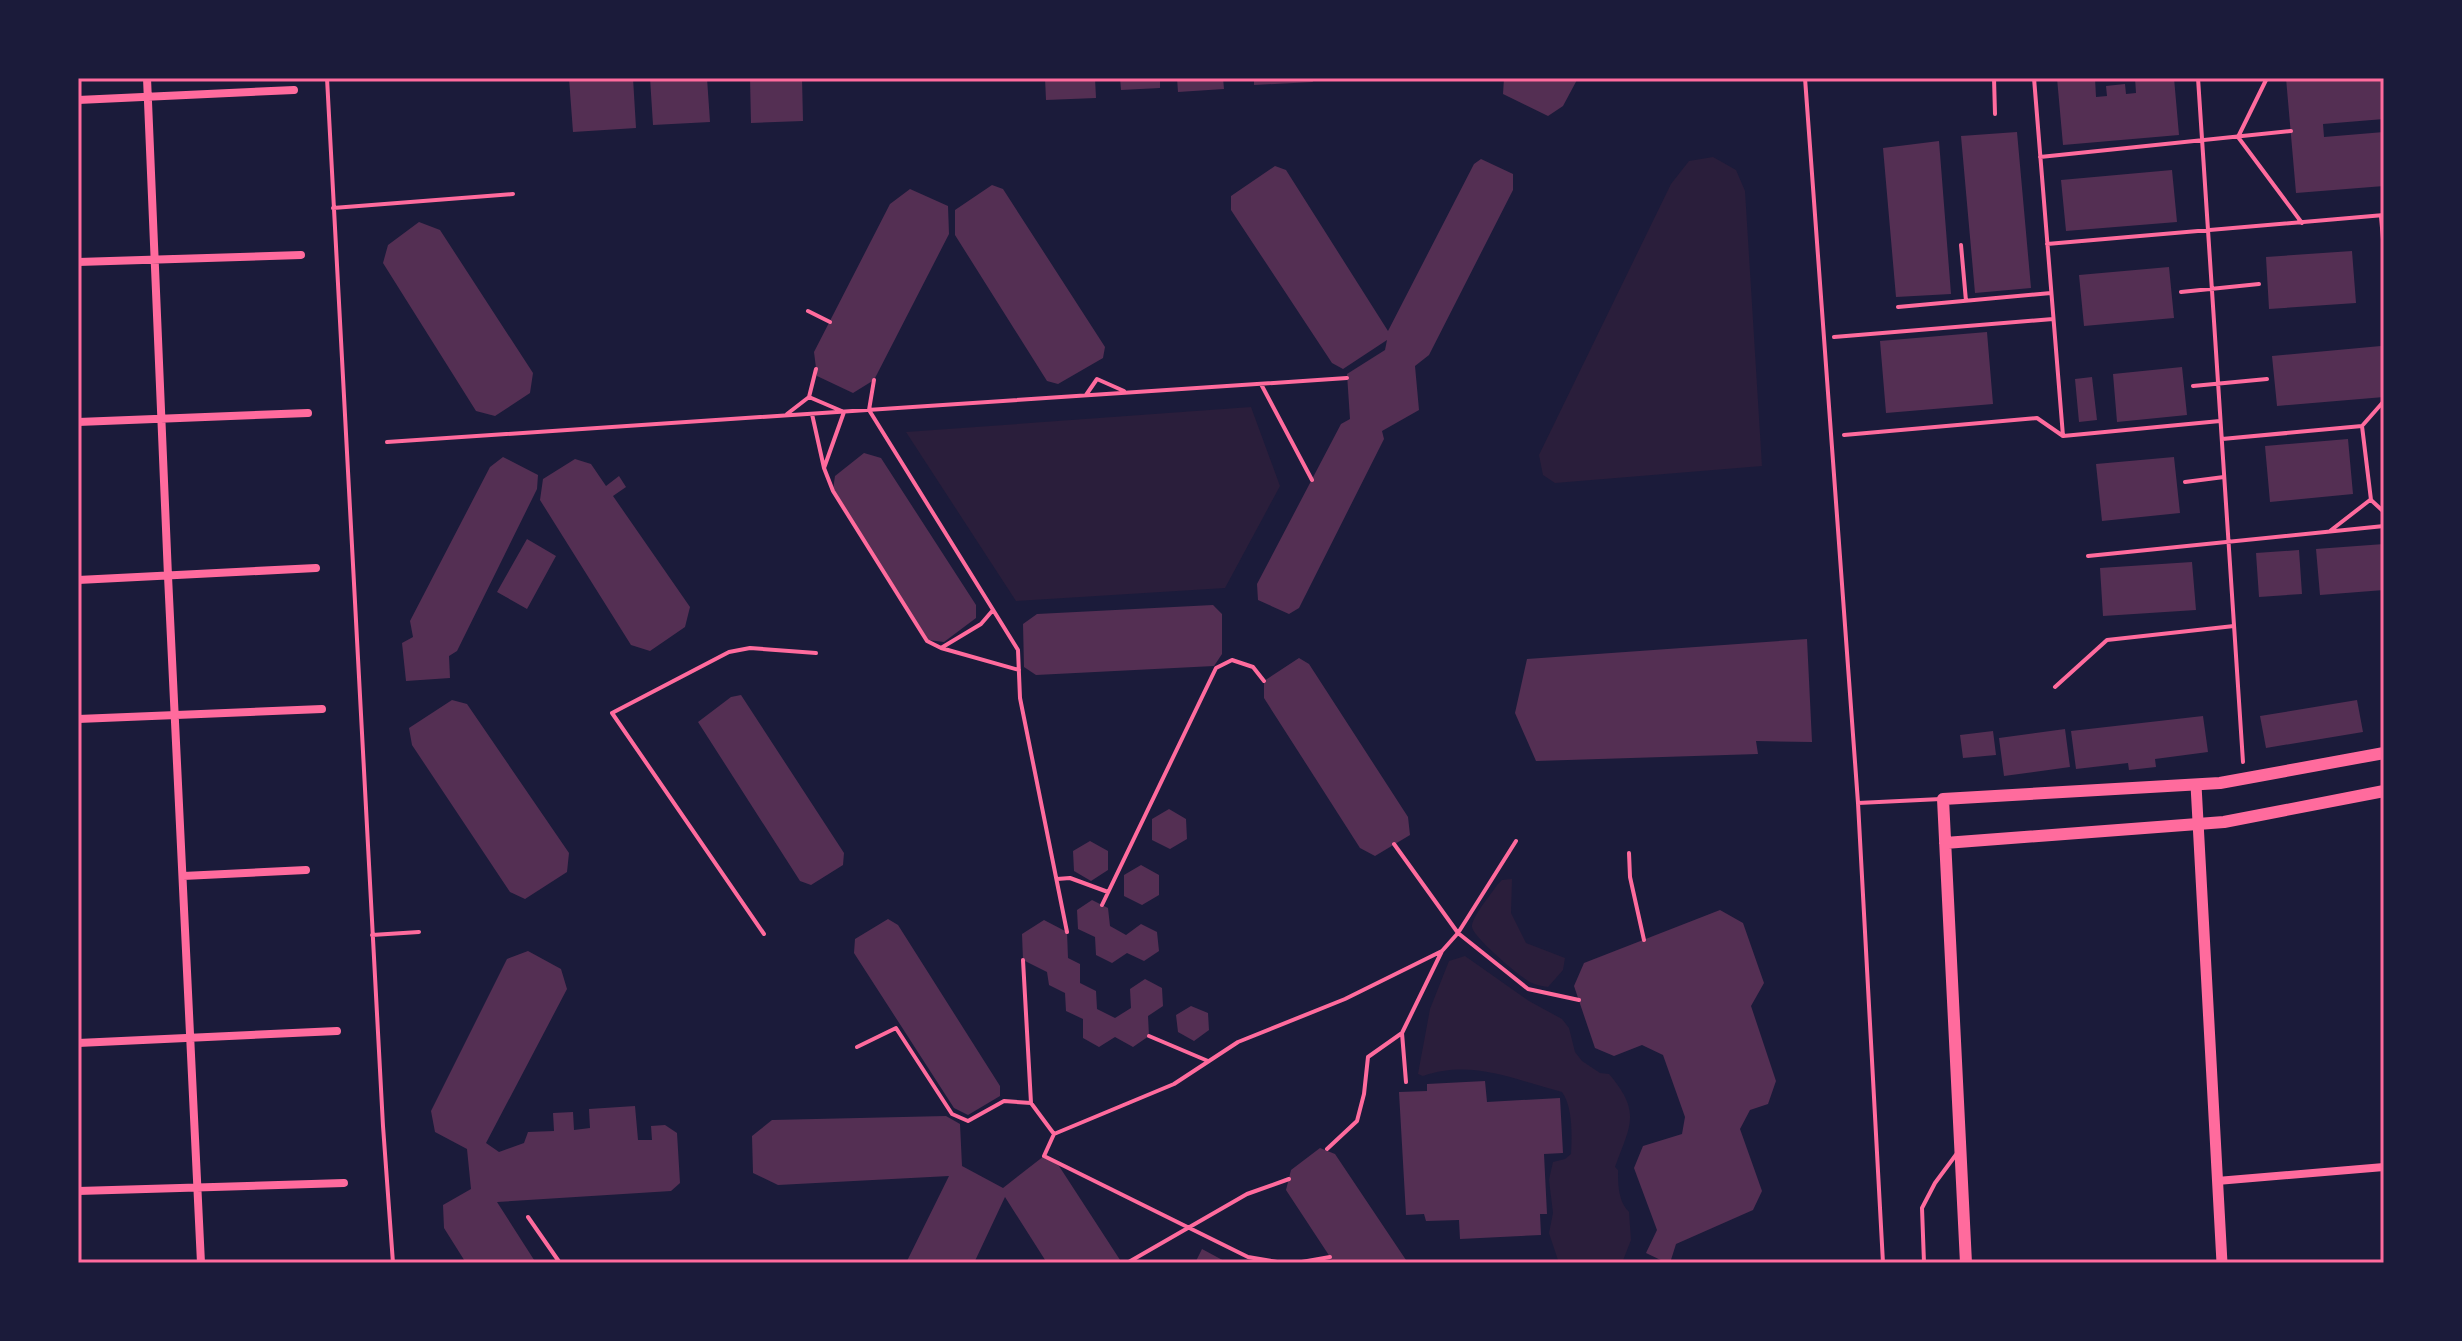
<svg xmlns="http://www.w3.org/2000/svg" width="2462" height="1341" font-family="Ubuntu,sans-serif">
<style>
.green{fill:#2a1e3b}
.building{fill:#542f53}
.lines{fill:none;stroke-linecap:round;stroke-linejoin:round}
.path{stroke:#ff6b9d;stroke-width:4}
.service{stroke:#ff6b9d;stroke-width:4}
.minor{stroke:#ff6b9d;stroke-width:8}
.tertiary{stroke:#ff6b9d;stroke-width:11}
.secondary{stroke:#ff6b9d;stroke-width:12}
.neatline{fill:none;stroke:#ff6b9d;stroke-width:3}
</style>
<rect width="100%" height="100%" fill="#1b1b3a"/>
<path class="green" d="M1713,157L1736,170L1745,191L1762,466L1555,483L1543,475L1539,455L1671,184L1689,161Z
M1251,407L1280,486L1225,588L1016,601L906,432Z
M1512,879L1511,913L1526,943L1565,958L1563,970L1548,987C1542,986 1536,985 1530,982C1520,977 1473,937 1472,927C1471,918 1492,893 1497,885L1502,880Z
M1465,956L1529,1001L1562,1019L1569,1028L1575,1052L1582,1061L1600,1073L1609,1074C1642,1113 1630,1125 1615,1167L1618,1170C1618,1184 1618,1201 1629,1212L1631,1240L1622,1263H1559L1549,1233L1553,1213L1549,1180L1553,1162L1565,1159L1571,1154C1572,1136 1573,1107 1562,1092C1514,1080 1474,1059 1423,1076L1418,1074L1430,1009L1449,961Z"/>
<path class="building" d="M569,78H633L636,128L573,132Z
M650,78H707L710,122L653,125Z
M750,78H802L803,121L751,123Z
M1045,78H1095L1096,98L1046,100Z
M1120,78H1160V88L1121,90Z
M1177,78H1223L1224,89L1178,92Z
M1254,78H1312L1313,82L1254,85Z
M1504,78H1578L1563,106L1548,116L1503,94Z
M2057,78H2095L2096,97L2107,96L2106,86L2125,84L2126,94L2136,93L2135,78H2174L2179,135L2063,145Z
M2286,78H2384V119L2323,124L2324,137L2384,132V186L2296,193Z
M2017,132L2031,288L1975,293L1961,136Z
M1939,141L1951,294L1896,297L1883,148Z
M1481,159L1513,174V190L1429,355L1415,366L1419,410L1382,431L1384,439L1299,608L1289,614L1258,600L1257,584L1341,424L1350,419L1347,374L1385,350L1387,340L1343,369L1332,363L1231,210V196L1275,166L1286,170L1388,331L1474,164Z
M2172,170L2177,222L2066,231L2061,180Z
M992,185L1003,189L1105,347L1103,358L1058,384L1047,381L955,235V210Z
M910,189L948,206L949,234L874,380L853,393L817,376L814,352L890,204Z
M419,222L440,230L533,373L530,393L495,416L476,411L383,263L388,245Z
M2352,251L2356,303L2269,309L2266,257Z
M2169,267L2174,318L2084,326L2079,275Z
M1987,332L1993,404L1886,413L1880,341Z
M2381,346L2384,397L2277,406L2272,356Z
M2182,367L2187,415L2117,422L2113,374Z
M2092,377L2097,420L2079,422L2075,379Z
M2348,439L2353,494L2270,502L2265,446Z
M864,453L881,458L976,605V618L944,642L928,640L833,490L835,476Z
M503,457L538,475L537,489L457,651L449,656L450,678L406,681L402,643L413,637L410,621L490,467Z
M2174,457L2180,513L2102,521L2096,464Z
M575,459L591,464L606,486L619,476L626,487L613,496L690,607L685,627L650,651L631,645L540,500L543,479Z
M527,539L556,556L527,609L497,592Z
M2384,544V590L2320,595L2316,549Z
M2299,550L2302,594L2259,597L2256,553Z
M2192,562L2196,610L2103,616L2100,568Z
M1213,605L1222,614V654L1214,666L1036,675L1024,667L1023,624L1037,614Z
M1807,639L1812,742L1756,741L1758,754L1536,761L1515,713L1527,659Z
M1299,658L1309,664L1408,817L1410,835L1375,856L1360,848L1264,698V681Z
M741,695L844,853L843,865L811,885L800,881L698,722L731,697Z
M452,700L467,704L569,853L567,872L525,899L510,892L412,745L409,728Z
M2357,700L2363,732L2266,748L2260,716Z
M2203,716L2208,752L2155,759L2156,767L2129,770L2128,763L2076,769L2071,731Z
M2065,729L2070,767L2004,776L1999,738Z
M1993,731L1996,755L1963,758L1960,735Z
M1169,809L1186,819L1187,839L1170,849L1152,840V819Z
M1090,841L1108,851V870L1091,881L1074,871L1073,851Z
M1141,865L1159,875V895L1142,905L1124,896V875Z
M1092,900L1108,908L1110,926L1126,935L1141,924L1157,932L1159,951L1144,961L1127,953L1112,963L1096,955L1095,937L1078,929L1077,910Z
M1720,910L1743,923L1764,983L1751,1006L1776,1081L1768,1104L1750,1110L1740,1129L1762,1191L1753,1210L1676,1244L1670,1263H1667L1646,1253L1657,1230L1634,1168L1643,1146L1682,1134L1685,1117L1663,1055L1642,1045L1614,1056L1595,1048L1574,986L1584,963Z
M888,919L898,925L1000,1086V1096L968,1115L954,1108L854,953L855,939Z
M1044,920L1067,932L1068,958L1080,964V983L1096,991L1097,1009L1115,1018L1131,1008L1130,989L1145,979L1162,988L1163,1006L1148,1016L1149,1036L1133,1047L1115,1037L1099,1047L1083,1038V1019L1066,1011L1065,993L1049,985L1047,972L1023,960L1022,934Z
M528,951L561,969L567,989L486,1143L499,1152L524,1143L528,1132L554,1131L553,1113L573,1112L574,1130L590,1128L589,1109L635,1106L638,1140H652L651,1126L665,1125L677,1133L680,1183L671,1191L497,1202L536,1263H466L444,1228L443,1205L471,1189L467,1149L435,1132L431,1111L507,959Z
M1191,1006L1208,1013L1209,1030L1194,1041L1178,1032L1176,1015Z
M1485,1081L1487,1102L1560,1098L1563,1153L1544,1154L1547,1214H1540L1541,1235L1460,1239L1459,1220L1426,1221L1424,1214L1406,1215L1399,1092L1427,1091V1084Z
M946,1116L960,1124L962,1166L1003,1188L1044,1156L1059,1166L1122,1263H1047L1005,1197L974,1263H906L949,1176L778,1185L753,1173L752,1136L772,1120Z
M1320,1148L1335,1154L1408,1263H1334L1286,1190L1291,1170Z
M1202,1249L1228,1263H1195Z"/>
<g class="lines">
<path class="path" d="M1994,78L1995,114
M2034,78L2063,436L2220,421
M2198,78L2243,762
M2267,78L2238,137L2302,223
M1944,79L1952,78
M2040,157L2291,131
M2381,216L2384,251
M2047,244L2384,215
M1961,245L1966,301
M2181,292L2259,284
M1898,307L2051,293
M808,311L830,322
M1834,337L2053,319
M874,380L869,410L1018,650L1020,698L1067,932
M1261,384L1312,480
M2193,386L2267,379
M1086,395L1097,379L1124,391
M809,397L844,412L824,468L812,414
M787,414L809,397L816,369
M2362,426L2371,500L2384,512
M1844,435L2037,418L2063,436
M2222,439L2362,426L2384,401
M387,442L1347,378
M824,468L833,491L927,641L941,648L1019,670
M2185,482L2224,477
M2330,531L2370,500
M2088,556L2384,526
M941,648L981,624L993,610
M2055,687L2107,640L2234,626
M1394,844L1458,933L1528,989L1579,1000
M1629,853L1630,877L1644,940
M1057,879L1070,878L1108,892
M1102,905L1216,668L1232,660L1253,667L1264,681
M1023,960L1031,1103L1054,1134
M1402,1033L1406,1082
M1149,1036L1208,1061
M857,1047L896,1028L952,1114L968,1121L1004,1101L1031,1103
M1327,1149L1357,1121L1364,1094L1368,1057L1402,1033L1442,951L1458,933L1516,841
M528,1217L560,1263
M1127,1263L1247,1194L1289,1179
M1283,1263L1248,1257L1044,1156L1054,1134L1174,1084L1238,1042L1345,999L1442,951
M1296,1263L1330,1257"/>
<path class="service" d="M327,78L383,1126L393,1263
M1805,78L1858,803L1883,1263
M333,208L513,194
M1858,803L1941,799
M764,934L612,713L729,652L750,648L816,653
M372,935L419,932
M1924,1263L1922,1208L1935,1183L1958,1152"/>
<path class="minor" d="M147,78L168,576L201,1263
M78,100L294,90
M78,262L301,255
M78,422L308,413
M78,580L316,568
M78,719L322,709
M183,876L306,870
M78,1043L337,1031
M2217,1181L2384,1167
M78,1191L344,1183"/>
<path class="tertiary" d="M2196,785L2222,1263"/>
<path class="secondary" d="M1945,843L2224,822L2384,791
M1966,1263L1943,799L2220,783L2384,753"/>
</g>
<rect width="2462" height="1341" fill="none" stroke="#1b1b3a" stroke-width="160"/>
<rect x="80" y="80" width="2302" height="1181" class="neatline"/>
</svg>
